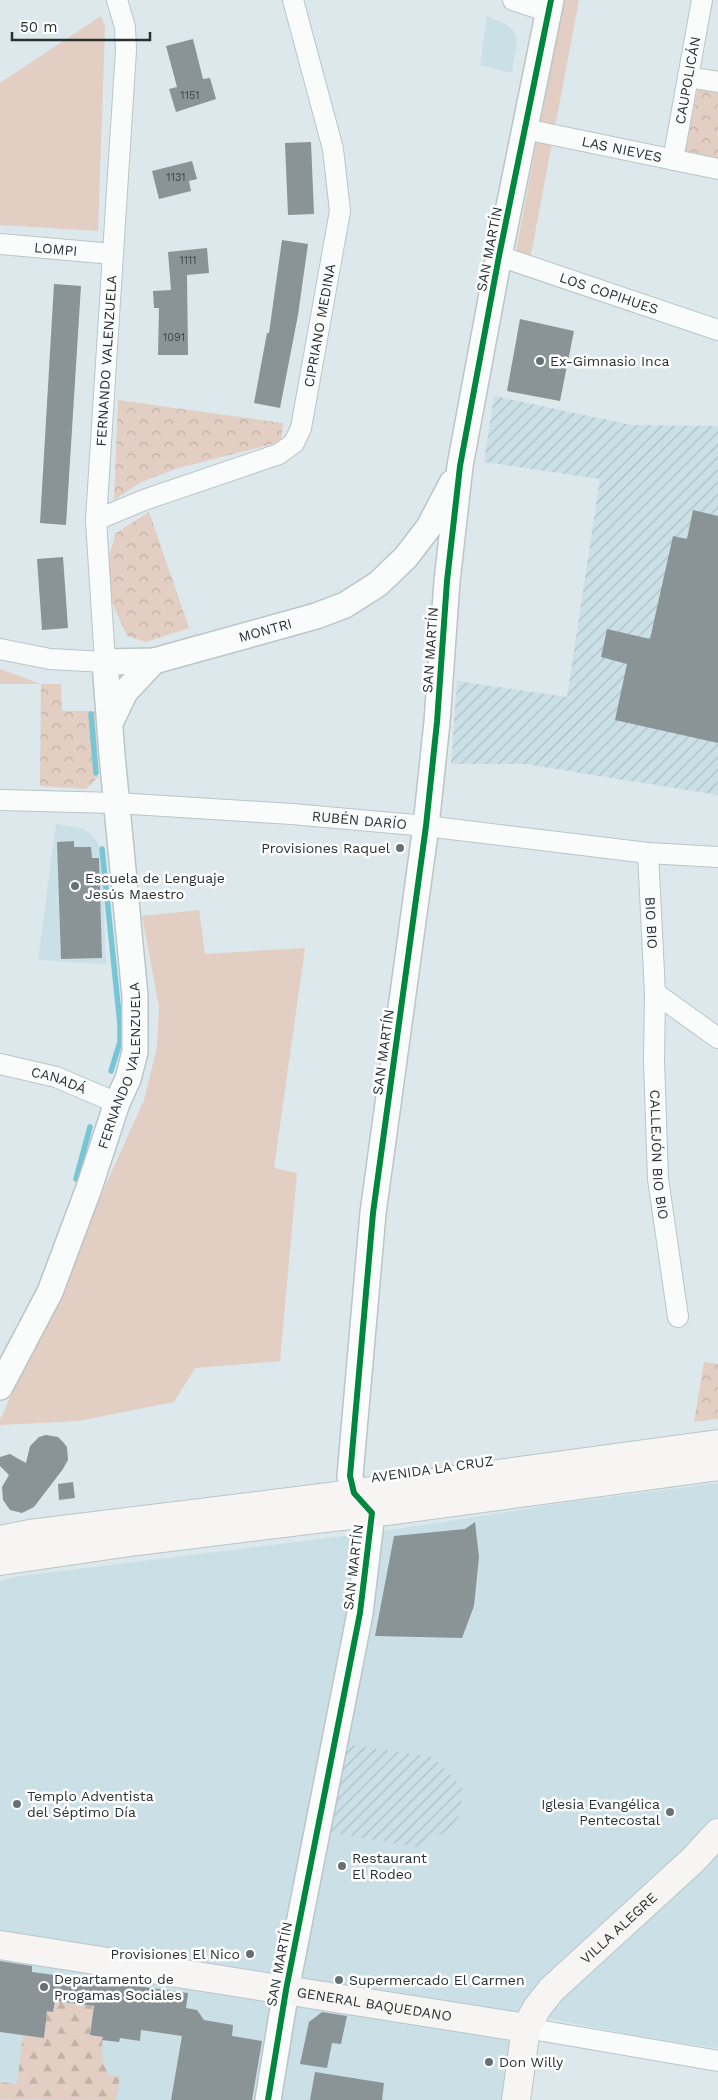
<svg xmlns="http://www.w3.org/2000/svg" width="718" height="2100" font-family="'Work Sans',sans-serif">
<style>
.built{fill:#cae0e6}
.industrial{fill:url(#industrial-furrows)}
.grass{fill:#e2cec2}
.forest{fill:url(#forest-firs)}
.park{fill:url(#park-crowns)}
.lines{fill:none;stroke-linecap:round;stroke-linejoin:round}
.stream{stroke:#76c6d6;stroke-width:5.5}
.building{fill:#8a9395}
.minor-casing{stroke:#bbc5c7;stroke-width:22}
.tertiary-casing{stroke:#bbc5c7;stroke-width:28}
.secondary-casing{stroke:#bbc5c7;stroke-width:30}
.minor{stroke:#fafcfc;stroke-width:20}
.tertiary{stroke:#fafcfc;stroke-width:25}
.secondary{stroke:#f6f5f4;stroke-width:28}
.cycleway-casing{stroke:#fff;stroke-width:9}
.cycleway{stroke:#00873e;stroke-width:6}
.poi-dot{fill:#677073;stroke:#fff;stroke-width:2}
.labels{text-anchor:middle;stroke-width:5;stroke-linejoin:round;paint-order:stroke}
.number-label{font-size:11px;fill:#40494b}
.street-label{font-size:14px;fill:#283032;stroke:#fff}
.poi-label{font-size:14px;fill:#283032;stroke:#fff;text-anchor:start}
</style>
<defs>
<pattern id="industrial-furrows" width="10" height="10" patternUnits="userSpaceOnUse" patternTransform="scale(1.25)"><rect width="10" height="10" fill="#cae0e6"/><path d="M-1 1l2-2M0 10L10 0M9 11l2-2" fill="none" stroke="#aec0c6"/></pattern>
<pattern id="forest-firs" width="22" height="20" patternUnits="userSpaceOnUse" patternTransform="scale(1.25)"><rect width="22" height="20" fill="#e2cec2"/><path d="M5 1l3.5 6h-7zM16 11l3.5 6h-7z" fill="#c2b1a7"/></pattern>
<pattern id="park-crowns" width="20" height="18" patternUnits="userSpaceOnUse" patternTransform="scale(1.25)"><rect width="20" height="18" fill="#e2cec2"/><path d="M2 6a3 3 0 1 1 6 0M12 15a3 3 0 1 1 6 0" fill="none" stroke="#c2b1a7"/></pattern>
</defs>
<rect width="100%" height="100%" fill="#dce8eb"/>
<path class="built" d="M487,16L507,25L514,31L517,41L512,73L480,65Z
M56,824L82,828L91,834L97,842L102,855L106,964L38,960Z
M718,1483V2048L647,2038L551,2019L522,2017L508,2100H0V1581L14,1577L384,1531L571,1502Z"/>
<path class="industrial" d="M494,396L632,425L718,426V795L525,764H451L457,681L567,697L600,479L484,462Z
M344,1744L433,1757L464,1789L457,1826L417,1847L327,1832Z"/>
<path class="grass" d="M564,0H579L529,265L514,261Z
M101,16L105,27L98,231L0,225V83Z
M0,669L41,684H0Z
M199,910L205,954L305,948L274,1168L297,1173L280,1361L195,1368L174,1402L78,1421L0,1425V1420L144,1100L157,1047L159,1007L142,916Z"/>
<path class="forest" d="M55,2001L107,2008L106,2014L93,2012L90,2035L103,2037C101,2052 102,2062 109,2075L120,2077L116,2100L0,2099V2082L17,2084L23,2035L44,2038L47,2011L53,2012Z"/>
<path class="park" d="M698,86L718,90V162L685,154Z
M118,400L283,423L281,442L178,468L141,482L114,500Z
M149,512L189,628L146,642L127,636L111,600L108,559L116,533Z
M41,684H61L62,711H95L98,777L86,789L40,786Z
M704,1362L718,1364V1419L694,1422Z"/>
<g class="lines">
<path class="stream" d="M91,714L96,773
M102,849L120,1024V1042L111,1071
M76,1179L90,1127"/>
</g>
<path class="building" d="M193,39L203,79L210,78L216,99L176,112L169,89L177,87L166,46Z
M311,142L314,214L288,215L285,143Z
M192,161L197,179L189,181L191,191L159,199L152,171Z
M282,240L308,244L298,315L280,408L254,403L267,333H269Z
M207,248L209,273L187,275L188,355H158L159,308H154L153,291L171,290L168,252Z
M54,284L81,286L66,525L40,523Z
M520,319L574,331L560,401L507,391Z
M693,510L718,516V743L615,720L627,664L601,657L607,629L650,639L673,536L687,539Z
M63,557L68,628L42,630L37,559Z
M74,841V847H91L92,858H99L102,958L61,959L57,842Z
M46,1435L58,1437L63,1442L67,1447L68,1460L63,1469L34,1507L22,1513L10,1510L3,1500L2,1487L9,1475L0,1466V1457L10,1454L26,1463L30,1446L39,1437Z
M73,1482L75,1498L59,1500L58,1484Z
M475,1522L479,1557L474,1606L462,1638L375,1636L394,1536L465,1529Z
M0,1961L32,1966V1972L188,1993L186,2008L197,2010L204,2020L233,2025L232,2036L262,2041L252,2100H171L182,2036L141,2030L140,2041L120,2038L119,2042L102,2040L103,2037L90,2035L94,2006L55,2001L53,2012L47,2011L44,2038L0,2032Z
M322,2012L347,2016L341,2044L332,2043L327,2068L300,2064L309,2022Z
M315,2072L384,2083L382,2100H310Z"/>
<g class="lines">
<defs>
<g id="minor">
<path d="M513,0L549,12"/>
<path d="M688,77L718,82"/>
<path id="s1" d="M525,129L718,169"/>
<path id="s2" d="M673,160L702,0"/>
<path id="s3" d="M0,244L113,254"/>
<path id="s4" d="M499,256L718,330"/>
<path id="s5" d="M96,520L144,500L279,454L294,443L301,428L340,211L333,149L293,0"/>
<path id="s6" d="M0,649L50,659L105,662L96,520L126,50L125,27L117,0"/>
<path id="s7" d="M0,800L116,803L292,814L426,826L648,853L718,857"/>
<path id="s8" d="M648,853L655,993L654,1061L658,1179L678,1317"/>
<path d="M655,993L718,1038"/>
<path id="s9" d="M0,1064L56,1077L117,1103"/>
<path d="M526,2028L718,2061"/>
</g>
<g id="tertiary">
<path d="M111,721L125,692L154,661"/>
<path id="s10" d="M0,1387L50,1292L89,1188L117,1103L128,1079L135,1052V996L112,755L105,662L154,661L316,616L345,605L378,584L406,557L429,527L452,483"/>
<path d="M268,2100L286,1990L360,1613L372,1513L354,1493L350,1476L373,1213L426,826L437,722L447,581L460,466L499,256L551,0"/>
</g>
<g id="secondary">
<path d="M0,1540L30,1534L329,1497L718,1444"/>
<path d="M0,1561L137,1541L332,1517L372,1513L718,1466"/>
<path id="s11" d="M0,1945L526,2028"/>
<path id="s12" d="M516,2100L526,2028L537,2008L551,1990L693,1860L718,1833"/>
</g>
</defs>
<use href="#minor" class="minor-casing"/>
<use href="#tertiary" class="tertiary-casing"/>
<use href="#secondary" class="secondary-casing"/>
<use href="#minor" class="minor"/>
<use href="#tertiary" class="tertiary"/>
<use href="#secondary" class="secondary"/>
<defs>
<path id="cycleway" d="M268,2100L286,1990L360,1613L372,1513L354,1493L350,1476L373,1213L426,826L437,722L447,581L460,466L499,256L551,0"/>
</defs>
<use href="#cycleway" class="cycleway-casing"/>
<use href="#cycleway" class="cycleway"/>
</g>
<g class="poi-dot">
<circle cx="540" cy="361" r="5"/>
<circle cx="400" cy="848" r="5"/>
<circle cx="75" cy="886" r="5"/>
<circle cx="17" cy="1804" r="5"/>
<circle cx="670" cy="1812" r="5"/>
<circle cx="342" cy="1866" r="5"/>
<circle cx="250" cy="1954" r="5"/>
<circle cx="339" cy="1980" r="5"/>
<circle cx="44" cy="1987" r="5"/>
<circle cx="489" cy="2062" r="5"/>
</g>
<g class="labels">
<g class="number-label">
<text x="190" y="99">1151</text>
<text x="176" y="181">1131</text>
<text x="188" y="264">1111</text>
<text x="174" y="341">1091</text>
</g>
<g class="street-label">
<text dy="5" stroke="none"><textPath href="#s2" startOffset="81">CAUPOLICÁN</textPath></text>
<text dy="5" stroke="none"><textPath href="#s1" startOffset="99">LAS NIEVES</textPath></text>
<text dy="5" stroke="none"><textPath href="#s3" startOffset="56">LOMPI</textPath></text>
<text transform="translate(489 249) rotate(-79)" y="5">SAN MARTÍN</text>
<text dy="5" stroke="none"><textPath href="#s4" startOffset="116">LOS COPIHUES</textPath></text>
<text dy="5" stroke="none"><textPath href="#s5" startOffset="334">CIPRIANO MEDINA</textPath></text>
<text dy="5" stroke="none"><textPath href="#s6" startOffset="408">FERNANDO VALENZUELA</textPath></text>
<text dy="5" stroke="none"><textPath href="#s10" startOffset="918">MONTRI</textPath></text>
<text transform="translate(430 650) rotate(-86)" y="5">SAN MARTÍN</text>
<text dy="5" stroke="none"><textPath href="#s7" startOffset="360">RUBÉN DARÍO</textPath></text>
<text dy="5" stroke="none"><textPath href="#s8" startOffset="70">BIO BIO</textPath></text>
<text transform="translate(383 1052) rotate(-82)" y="5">SAN MARTÍN</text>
<text dy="5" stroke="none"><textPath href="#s10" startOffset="346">FERNANDO VALENZUELA</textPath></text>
<text dy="5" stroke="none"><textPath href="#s9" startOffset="61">CANADÁ</textPath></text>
<text dy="5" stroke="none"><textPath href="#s8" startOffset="302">CALLEJÓN BIO BIO</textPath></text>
<text transform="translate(432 1469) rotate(-8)" y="5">AVENIDA LA CRUZ</text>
<text transform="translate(353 1567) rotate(-83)" y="5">SAN MARTÍN</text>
<text dy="5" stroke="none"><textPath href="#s12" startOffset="210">VILLA ALEGRE</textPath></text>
<text transform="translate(279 1964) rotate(-79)" y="5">SAN MARTÍN</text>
<text dy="5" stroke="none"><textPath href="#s11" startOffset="379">GENERAL BAQUEDANO</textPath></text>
</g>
<g class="poi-label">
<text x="550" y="366">Ex-Gimnasio Inca</text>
<text x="390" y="853" text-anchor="end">Provisiones Raquel</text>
<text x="85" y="883">Escuela de Lenguaje<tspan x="85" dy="16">Jesús Maestro</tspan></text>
<text x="27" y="1801">Templo Adventista<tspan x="27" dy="16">del Séptimo Día</tspan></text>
<text x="660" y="1809" text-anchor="end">Iglesia Evangélica<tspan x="660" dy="16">Pentecostal</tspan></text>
<text x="352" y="1863">Restaurant<tspan x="352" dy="16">El Rodeo</tspan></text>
<text x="240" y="1959" text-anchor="end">Provisiones El Nico</text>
<text x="54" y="1984">Departamento de<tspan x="54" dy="16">Progamas Sociales</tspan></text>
<text x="349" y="1985">Supermercado El Carmen</text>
<text x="499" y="2067">Don Willy</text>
</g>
</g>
<path d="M12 32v8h138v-8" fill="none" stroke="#283032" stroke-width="2.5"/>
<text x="20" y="32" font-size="15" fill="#283032" stroke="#ffffff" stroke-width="4" paint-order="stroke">50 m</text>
</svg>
